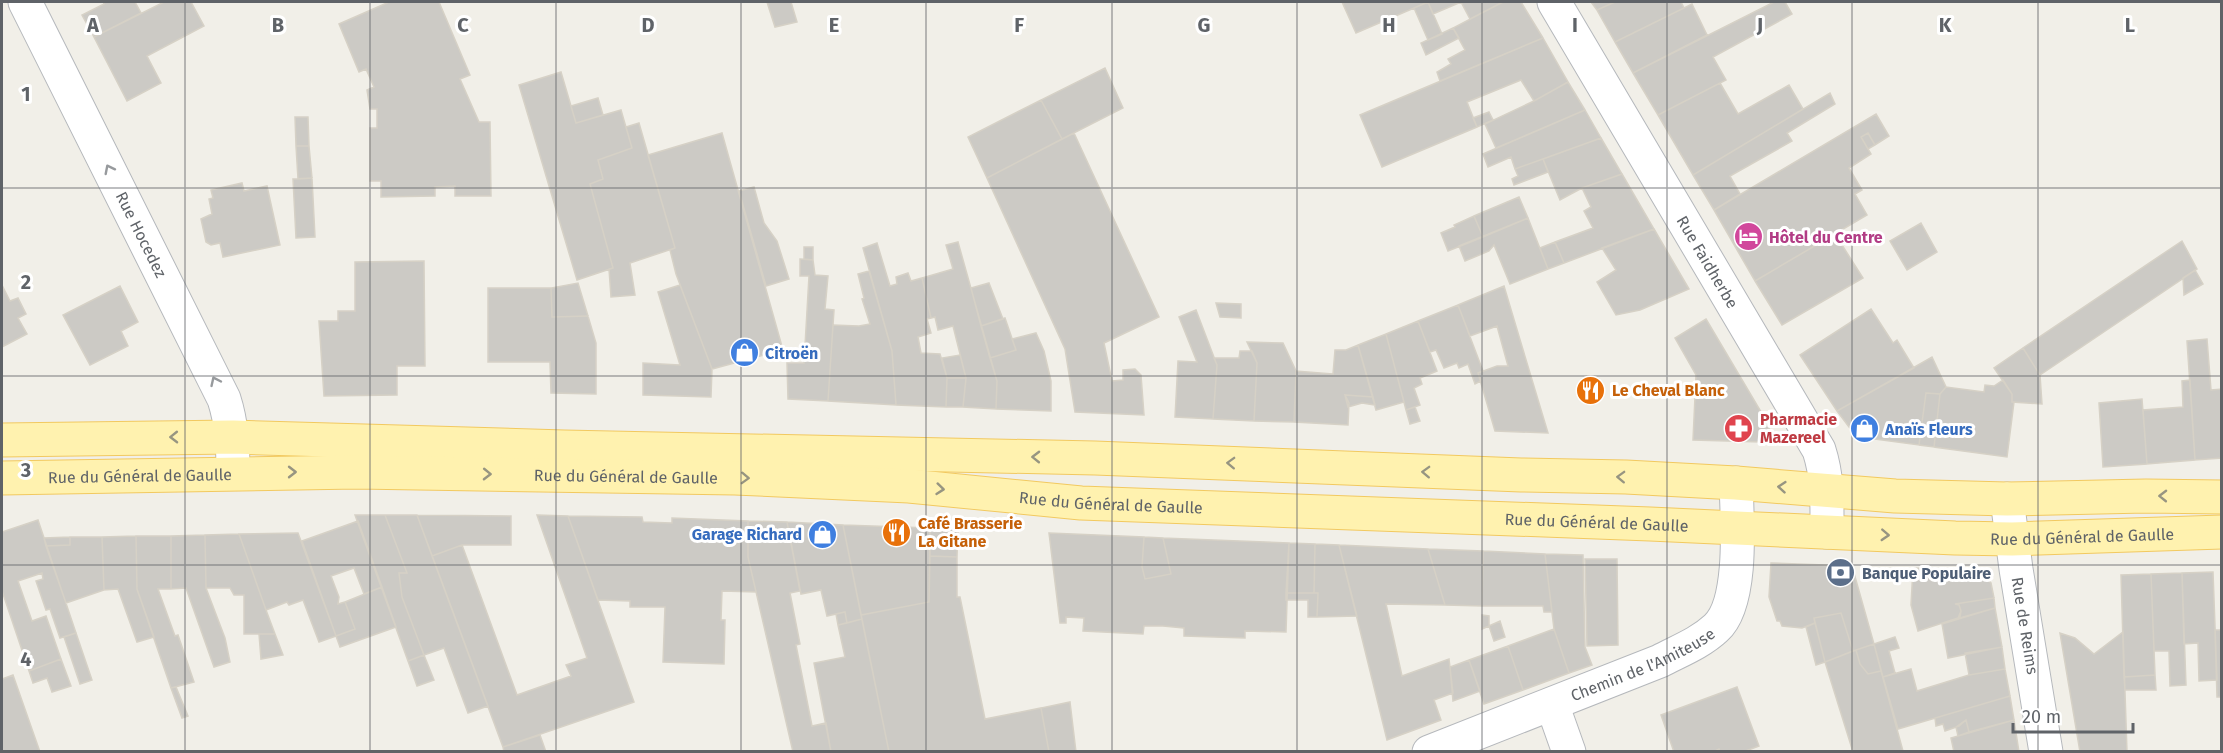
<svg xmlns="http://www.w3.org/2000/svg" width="2223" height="753" font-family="'Fira Sans',sans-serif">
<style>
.building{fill:#cccac5;stroke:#d6d1c6;stroke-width:1.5}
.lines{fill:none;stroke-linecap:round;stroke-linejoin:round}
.minor-casing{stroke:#b5b8bc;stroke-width:35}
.major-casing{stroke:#f2c960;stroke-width:35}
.minor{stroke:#fff;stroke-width:33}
.major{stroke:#fff2af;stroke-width:33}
.oneway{stroke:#979a9d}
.oneway2{stroke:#979581}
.grid{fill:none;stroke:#5f6368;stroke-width:1.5;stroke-opacity:0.55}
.labels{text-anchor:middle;stroke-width:6;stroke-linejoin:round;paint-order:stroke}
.street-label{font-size:16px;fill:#5f6368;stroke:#fff}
.hotel-label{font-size:16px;font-weight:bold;fill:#b23c85;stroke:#fff;text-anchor:start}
.shop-label{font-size:16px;font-weight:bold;fill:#366cbe;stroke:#fff;text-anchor:start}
.food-label{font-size:16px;font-weight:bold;fill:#c56008;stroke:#fff;text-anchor:start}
.health-label{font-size:16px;font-weight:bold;fill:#be3a42;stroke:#fff;text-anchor:start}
.service-label{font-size:16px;font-weight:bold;fill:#4e5e75;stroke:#fff;text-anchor:start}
.grid-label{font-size:20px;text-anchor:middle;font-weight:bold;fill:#5f6368;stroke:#fff;stroke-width:6;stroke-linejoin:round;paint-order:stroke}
</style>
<rect width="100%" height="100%" fill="#f1efe8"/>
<path class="building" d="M103,2H135L141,13L94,37L82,15L104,4Z
M164,2H191L204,26L147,56L161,83L127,101L94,37Z
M389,2H439L470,75L460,79L479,122H490L491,196H455V186L435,187V196L381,197V181H370V128H377V109H370L367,90L374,87L366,69L359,72L339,24Z
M767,2H791L797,22L775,27Z
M1342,2H1428L1356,33Z
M1428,2H1461L1433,14Z
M1428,2L1442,34L1428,40L1414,8Z
M1461,2H1503L1470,19Z
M1503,2H1521L1543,38L1440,81L1437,72L1451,64L1448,59L1465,50L1453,28Z
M1591,2H1615L1597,10Z
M1615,2H1681L1684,8L1615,42L1597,10Z
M1774,2H1785L1792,14L1713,57L1726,80L1658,115L1633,73Z
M1692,4L1707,35L1633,73L1615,42Z
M1453,28L1459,38L1426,55L1421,43Z
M1543,38L1568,82L1534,101L1521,80L1467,102L1477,127L1382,167L1360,115Z
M1105,68L1123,108L1062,139L1041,100Z
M561,72L576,123L621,110L632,148L598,160L603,179L590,184L613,268L577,280L519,85Z
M1568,82L1585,110L1496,148L1485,124L1534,101Z
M1720,83L1738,114L1789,85L1803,109L1693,175L1658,115Z
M1830,93L1835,104L1787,133L1792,141L1730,176L1740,194L1714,210L1693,175Z
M598,98L603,115L576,123L571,106Z
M1041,100L1062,139L987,178L968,137Z
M1585,110L1601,138L1515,169L1511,157L1488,167L1483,154Z
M1489,112L1493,120L1477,127L1473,118Z
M1876,114L1889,136L1875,145L1868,133L1861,137L1871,154L1849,168L1862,190L1855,194L1867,215L1755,281L1714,210Z
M295,117H308L309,146H296Z
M639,123L675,248L630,263L635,295L611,297L609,269L613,268L590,184L603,179L598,160L632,148L626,127Z
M722,133L783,350L712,369L676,274L670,250L675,248L648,155Z
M1074,133L1159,317L1104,343L1112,381L1123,380V370L1135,369L1141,375L1144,415L1075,412L1065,349L987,178Z
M1868,133L1875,145L1868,149L1861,137Z
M1601,138L1622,174L1582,188L1560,200L1543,159Z
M296,146H309L312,178L298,179Z
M1543,159L1548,172L1514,185L1512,179L1518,176L1515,169Z
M1622,174L1654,229L1564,263L1555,242L1593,228L1584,211L1591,207L1582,188Z
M312,178L315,237L296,238L293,179Z
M242,183L244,191L267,186L280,245L223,257L220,243L211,245L206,242L201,219L212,214L209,199L213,198L211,190Z
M754,187L764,223L777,241L789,279L766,286L739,191Z
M1519,197L1528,218L1483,237L1474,216Z
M1474,216L1483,237L1448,251L1441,233L1455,227L1454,225Z
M1528,218L1548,269L1510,284L1494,245L1489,251L1465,261L1459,246Z
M1921,223L1937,252L1907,270L1890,241Z
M1654,229L1689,289L1640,310L1616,315L1597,282L1616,270L1602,248Z
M1835,234L1863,278L1782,325L1755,281Z
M2182,241L2197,269L2040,375L2023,348Z
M958,242L997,381L996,409L963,407L966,378L953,326L938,330L935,317L931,318L922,278L953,269L946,245Z
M1555,242L1564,263L1548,269L1540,248Z
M877,243L890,286L897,284L896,277L908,273L911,281L922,278L931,318L927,319L931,333L918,337L921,353L940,354L947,378L946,407L896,405L892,351L863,248Z
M804,247H813V260L804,259Z
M800,259L813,260L815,275L828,276L825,309L834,310L828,401L788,399L787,363H804L809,276H800Z
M424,261L425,366H397V395L324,396L319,321H338V311H355V262Z
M2195,270L2203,284L2184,295L2183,278Z
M869,271L892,351L896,405L828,401L833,325L859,326L870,324L862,299L864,298L858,274Z
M578,283L588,316L552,317L551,288Z
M989,283L1003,319L981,326L971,288Z
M2,285L10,301L18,298L26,314L18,318L27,334L2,347Z
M680,285L712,369L711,397L643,395V363L680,365L658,292Z
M120,286L138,322L121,331L128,346L90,365L63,315Z
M1504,286L1518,333L1548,433L1495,431L1478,373L1497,366H1508L1497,326L1470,336L1458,305Z
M488,288H551L552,317L588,316L596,343V394L551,393L550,362H488Z
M1216,303L1241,304V318L1220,317Z
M1458,305L1483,371L1478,373L1481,381L1475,384L1468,364L1459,368L1457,363L1444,368L1436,350L1430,352L1418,321Z
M1871,309L1893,343L1897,340L1914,368L1837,411L1800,355Z
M1196,310L1217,365L1213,419L1175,417L1178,361L1197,362L1179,317Z
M1005,318L1016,350L990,358L981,326Z
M1706,319L1770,427L1761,442L1693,440L1696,375L1675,338Z
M1418,321L1437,371L1420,378L1422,384L1414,388L1420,405L1406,410L1386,334Z
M1036,333L1044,351L1051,381V411L996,409L997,381L990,358L1016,350L1012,339Z
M1386,334L1404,402L1376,410L1358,345Z
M2207,339L2211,390L2222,389V458L2195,460L2187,341Z
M1247,342L1283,343L1296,371L1294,422L1254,421L1257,363Z
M1358,345L1373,397L1345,395L1349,403L1348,425L1294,422L1296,371L1333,374L1335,350H1346Z
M2023,348L2040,375L2042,404L2012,402V394L1994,368Z
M1240,351H1252L1257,363L1254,421L1213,419L1217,365L1214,358H1239Z
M960,355L966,378H947L942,358Z
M1932,357L1946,387L1940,394L1926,393L1919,445L1860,437L1849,427L1837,411Z
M947,378H966L963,407H946Z
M2003,380L2012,394V402H2014L2007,457L1934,447L1940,394L1946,387L1984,392L1985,385L1994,386Z
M2190,380L2195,460L2147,464L2143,410L2183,407L2182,381Z
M1926,393L1940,394L1934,447L1919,445Z
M1345,395L1373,397L1375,405L1362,403L1348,407Z
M2142,399L2147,464L2103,467L2099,403Z
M1415,407L1420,421L1410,424L1406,410Z
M355,515H385L407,573H399L402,597L424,655L408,661Z
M385,515H417L488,706L468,713L444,648L424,655L402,597L399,573H407Z
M417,515L511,516V545H462L432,556Z
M537,515L568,516L634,702L503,747L432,556L462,545L517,695L571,676L566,665L587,658Z
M568,516L642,517L643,522L672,523V518L748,521V557L756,592L722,591L721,620H725L724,664L663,662L665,607H630V601L598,600Z
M38,520L76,633L60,638L50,609L46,610L36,581L43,579L42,573L18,581L32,621L46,616L61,659L29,671L2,591V532Z
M358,521L382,587L364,594L354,568L331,576L339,597L338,604L345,602L355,629L336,636L302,541Z
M748,521L787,522L800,591L790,593L800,644L796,645L812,726L826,723L831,752H793L748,557Z
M787,522L843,525L862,619L847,623L845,612L827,616L821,590L801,594Z
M843,525L930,528L929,602L861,615Z
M930,528L958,529L957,557L930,556Z
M298,533L336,636L319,642L303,600L289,605L287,602L266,610L239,534Z
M1049,533L1144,537L1142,567L1145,579L1171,574L1163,538L1289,543L1286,632L1245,631V638L1184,636V628L1163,626H1144L1143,634L1083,631L1084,618L1066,617V623H1060Z
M239,534L266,610L275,634H244V595H234L230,588H206L205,535Z
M205,535L206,588L225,638L230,662L214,667L186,588L171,589V536Z
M136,536H171V589H158L175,636L178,635L194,682L171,688L137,589Z
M136,536L137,589L154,637L137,642L118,589L104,590L102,537Z
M70,537V545L46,546L44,538Z
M70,537H102L104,590L66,603L46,546L70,545Z
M1144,537L1163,538L1171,574L1145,579L1142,567Z
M1289,543L1315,544L1314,593H1286Z
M1315,544L1339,545L1357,616L1317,617L1318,593H1314Z
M1339,545L1428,549L1445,605L1386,604L1402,676L1449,659L1453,693L1434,700L1441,720L1387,740Z
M1428,549L1483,551L1482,606L1445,605Z
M1483,551L1545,554L1552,612H1544L1543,606H1482Z
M1545,554L1583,555L1585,647L1592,665L1569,673L1554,629Z
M930,556L957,557V597H960L985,719L1041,708L1049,752H889L861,615L929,602Z
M1585,559H1617L1618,645L1587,646Z
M1771,563L1852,566L1874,644L1853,651L1841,613L1814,618L1815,623L1802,628L1782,626L1780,621H1777L1769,597Z
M1913,568L1978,571L1991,583L1994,598L1955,604L1959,605L1961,611L1958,618L1918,631L1911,605Z
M2213,572L2217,680L2199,681L2198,643L2184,644L2182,573Z
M2182,573L2186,685L2170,686L2169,651H2154L2151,574Z
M2151,574L2155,675L2124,677L2121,575Z
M382,587L396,627L340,647L336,636L355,629L345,602Z
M1286,593H1318L1317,617H1308V600H1286Z
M1994,598L1995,608L1956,619L1960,617L1961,611L1959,605L1955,604Z
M1995,608L2002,647L1948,658L1942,624Z
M845,612L847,623L838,625L836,614Z
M1841,613L1853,651L1825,662L1814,618Z
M1482,615L1489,616V626L1482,629Z
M862,619L889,752H831L814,663L845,657L838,625Z
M1500,621L1505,637L1494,641L1489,626Z
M1815,623L1825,662L1816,665L1806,627Z
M1554,629L1569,673L1523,690L1508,646Z
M2215,630H2222V697H2217Z
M2123,632L2127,752H2080L2060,633L2075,638L2094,654Z
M76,633L92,680L80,684L64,637Z
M259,634H275L283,655L261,659Z
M1895,637L1899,648L1889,651L1895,673L1883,677L1874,644Z
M1874,644L1881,671L1868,674L1860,664L1856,650Z
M1508,646L1523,690L1484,704L1469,660Z
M2002,647L2005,669L1969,675L1965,653Z
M1856,650L1860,664L1868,674L1881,671L1903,751L1853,752L1825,662Z
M424,655L434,680L417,686L408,661Z
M61,659L71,686L52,692L47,678L33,683L29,671Z
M1469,660L1480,691L1453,701L1450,667Z
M1911,669L1917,691L1969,675L2005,669L2010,696L1898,729L1883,677Z
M13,675L40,752H2V679Z
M2155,675L2156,690H2125L2124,677Z
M176,687L188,716L182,718L171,688Z
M1737,687L1759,746L1743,752H1720L1719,749L1713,752H1674L1661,715Z
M2010,696L2014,720L1969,732L1966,720L1959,726L1945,731L1943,724L1936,726L1935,718Z
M1070,702L1076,752H1049L1041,708Z
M1966,720L1969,732L1958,736L1956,727Z
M2014,720L2019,752H1954L1951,738Z
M540,735L546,752H504L503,747Z"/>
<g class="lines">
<defs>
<g id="minor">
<path id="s1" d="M25,2L224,399C232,424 233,447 233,473"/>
<path id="s2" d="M1554,2L1819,450C1828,478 1827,503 1827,532"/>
<path id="s3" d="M2007,499L2016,569L2046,752"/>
<path d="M1552,704L1569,752"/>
<path id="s4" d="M1429,752L1660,661C1679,651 1700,643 1716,628C1744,603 1737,518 1736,483"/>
</g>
<g id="major">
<path d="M2,440L233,437L564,447L1095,458L1521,475L1626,477L1736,483L1895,496L2007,499L2146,496L2222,497"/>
<path id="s5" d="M2,478L357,472L735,478L909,486L1081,503L1650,524L1955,538L2012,539L2222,532"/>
</g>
</defs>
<use href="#minor" class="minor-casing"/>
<use href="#major" class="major-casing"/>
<use href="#minor" class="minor"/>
<use href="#major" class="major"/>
</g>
<defs><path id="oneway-chevron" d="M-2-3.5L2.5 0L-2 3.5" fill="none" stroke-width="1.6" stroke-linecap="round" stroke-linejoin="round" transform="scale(1.5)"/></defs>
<g class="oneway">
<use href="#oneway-chevron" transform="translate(109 169) rotate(-117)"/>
<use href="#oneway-chevron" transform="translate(215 381) rotate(-115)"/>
</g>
<g class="oneway2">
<use href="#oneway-chevron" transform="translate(174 437) rotate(179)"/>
<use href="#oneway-chevron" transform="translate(1036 457) rotate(-179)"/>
<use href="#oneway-chevron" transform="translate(1231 463) rotate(-178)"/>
<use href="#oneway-chevron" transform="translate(292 472)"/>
<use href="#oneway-chevron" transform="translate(1426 472) rotate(-178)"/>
<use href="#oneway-chevron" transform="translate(487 474) rotate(1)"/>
<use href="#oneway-chevron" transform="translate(1621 477) rotate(-178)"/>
<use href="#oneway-chevron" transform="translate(745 478) rotate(2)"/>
<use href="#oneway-chevron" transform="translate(1782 487) rotate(-175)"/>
<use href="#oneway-chevron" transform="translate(940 489) rotate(6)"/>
<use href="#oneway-chevron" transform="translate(2163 496) rotate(-179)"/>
<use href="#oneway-chevron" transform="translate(1885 535) rotate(3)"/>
</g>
<path class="grid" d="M185,2V752M370,2V752M556,2V752M741,2V752M926,2V752M1112,2V752M1297,2V752M1482,2V752M1667,2V752M1852,2V752M2038,2V752M2,188H2222M2,376H2222M2,565H2222"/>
<defs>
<symbol id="hotel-disc" viewBox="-11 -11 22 22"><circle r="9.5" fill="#d1479c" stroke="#fff"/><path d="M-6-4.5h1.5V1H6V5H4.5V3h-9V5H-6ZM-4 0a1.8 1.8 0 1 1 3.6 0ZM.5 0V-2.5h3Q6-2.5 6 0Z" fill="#fff"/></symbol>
<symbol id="shop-disc" viewBox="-11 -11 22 22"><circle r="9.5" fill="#3f7fe0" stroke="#fff"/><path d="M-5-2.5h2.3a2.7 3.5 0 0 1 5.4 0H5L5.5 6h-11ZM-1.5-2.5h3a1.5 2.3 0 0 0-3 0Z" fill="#fff"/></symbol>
<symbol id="restaurant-disc" viewBox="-11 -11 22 22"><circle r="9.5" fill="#e8710a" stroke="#fff"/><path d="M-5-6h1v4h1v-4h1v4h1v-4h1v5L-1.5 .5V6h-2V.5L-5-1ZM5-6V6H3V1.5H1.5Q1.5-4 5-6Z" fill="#fff"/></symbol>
<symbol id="pharmacy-disc" viewBox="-11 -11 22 22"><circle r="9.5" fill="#e0444e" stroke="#fff"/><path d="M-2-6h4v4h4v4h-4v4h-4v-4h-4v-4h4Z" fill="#fff"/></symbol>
<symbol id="bank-disc" viewBox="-11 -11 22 22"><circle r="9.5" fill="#5c6f8a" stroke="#fff"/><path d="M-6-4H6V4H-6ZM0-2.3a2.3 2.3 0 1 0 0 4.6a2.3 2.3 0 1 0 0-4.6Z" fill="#fff"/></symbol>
</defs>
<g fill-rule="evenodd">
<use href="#hotel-disc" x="1732" y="220" width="33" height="33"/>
<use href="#shop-disc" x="728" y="336" width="33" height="33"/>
<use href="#restaurant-disc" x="1574" y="374" width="33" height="33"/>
<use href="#pharmacy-disc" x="1722" y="412" width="33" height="33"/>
<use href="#shop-disc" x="1848" y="412" width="33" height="33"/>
<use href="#restaurant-disc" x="880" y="516" width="33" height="33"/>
<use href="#shop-disc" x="806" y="518" width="33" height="33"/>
<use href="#bank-disc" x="1824" y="556" width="33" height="33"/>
</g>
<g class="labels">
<g class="street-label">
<text dy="6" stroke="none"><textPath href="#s1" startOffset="260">Rue Hocedez</textPath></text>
<text dy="6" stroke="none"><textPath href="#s2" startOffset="302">Rue Faidherbe</textPath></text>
<text dy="6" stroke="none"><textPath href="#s5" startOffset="138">Rue du Général de Gaulle</textPath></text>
<text dy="6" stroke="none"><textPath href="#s5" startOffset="624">Rue du Général de Gaulle</textPath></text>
<text dy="6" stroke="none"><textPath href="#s5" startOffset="1110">Rue du Général de Gaulle</textPath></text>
<text dy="6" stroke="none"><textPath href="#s5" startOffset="1596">Rue du Général de Gaulle</textPath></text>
<text dy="6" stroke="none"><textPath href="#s5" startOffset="2082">Rue du Général de Gaulle</textPath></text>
<text dy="6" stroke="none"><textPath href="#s3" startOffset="128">Rue de Reims</textPath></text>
<text dy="6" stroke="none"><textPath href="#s4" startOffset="231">Chemin de l'Amiteuse</textPath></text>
</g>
<g class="hotel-label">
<text x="1769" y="243">Hôtel du Centre</text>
</g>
<g class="shop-label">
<text x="765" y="359">Citroën</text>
<text x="1885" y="435">Anaïs Fleurs</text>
<text x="802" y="540" text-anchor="end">Garage Richard</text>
</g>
<g class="food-label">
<text x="1612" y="396">Le Cheval Blanc</text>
<text x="918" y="529">Café Brasserie<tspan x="918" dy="18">La Gitane</tspan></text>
</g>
<g class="health-label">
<text x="1760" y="425">Pharmacie<tspan x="1760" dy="18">Mazereel</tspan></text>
</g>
<g class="service-label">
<text x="1862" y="579">Banque Populaire</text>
</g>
</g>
<g class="grid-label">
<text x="93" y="32">A</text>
<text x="278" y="32">B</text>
<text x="463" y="32">C</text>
<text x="648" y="32">D</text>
<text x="834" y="32">E</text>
<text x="1019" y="32">F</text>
<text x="1204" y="32">G</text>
<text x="1389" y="32">H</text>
<text x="1575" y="32">I</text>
<text x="1760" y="32">J</text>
<text x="1945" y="32">K</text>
<text x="2130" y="32">L</text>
<text x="26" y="101">1</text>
<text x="26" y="289">2</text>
<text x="26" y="477">3</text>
<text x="26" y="666">4</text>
</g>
<rect width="2223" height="753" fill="none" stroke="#5f6368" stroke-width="6"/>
<path d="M2013 723v9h120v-9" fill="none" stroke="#5f6368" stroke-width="3"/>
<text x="2022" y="723" font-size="18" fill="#5f6368" stroke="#ffffff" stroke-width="4.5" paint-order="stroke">20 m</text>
</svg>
